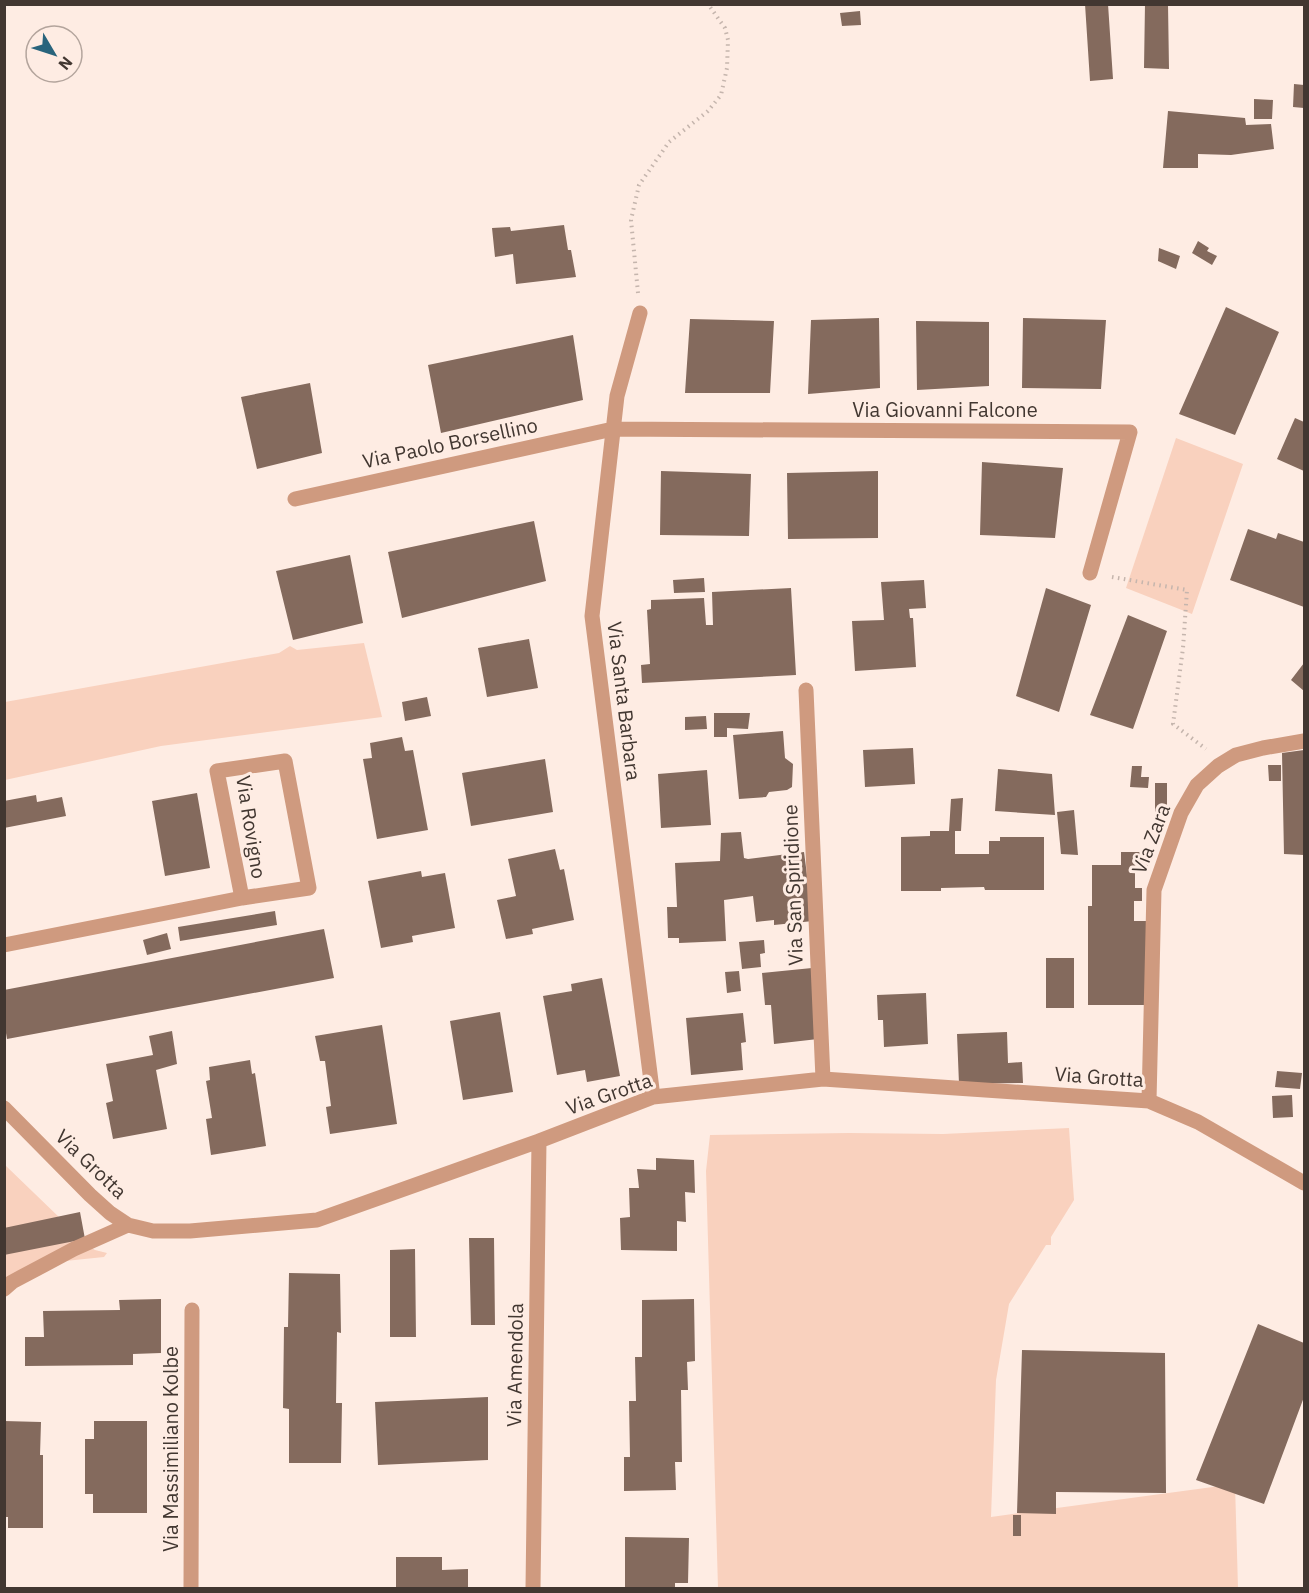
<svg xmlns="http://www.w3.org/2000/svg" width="1309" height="1593" font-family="'IBM Plex Sans',sans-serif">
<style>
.green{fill:#f9d1be}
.building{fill:#846a5d}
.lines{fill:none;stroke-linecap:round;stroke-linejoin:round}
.path{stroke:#c5b5ad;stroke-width:4;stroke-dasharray:1.5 4.5;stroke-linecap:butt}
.street{stroke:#cf9a7f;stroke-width:15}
.labels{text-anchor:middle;stroke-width:6;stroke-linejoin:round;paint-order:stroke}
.street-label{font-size:20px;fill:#423731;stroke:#feece3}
</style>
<rect width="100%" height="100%" fill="#feece3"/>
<path class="green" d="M1176,438L1243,464L1192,614L1126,588Z
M364,643L382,717L161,746L5,780V702L279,653L290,646L297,650Z
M1069,1128L1074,1200L1051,1237V1245H1046L1009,1304L996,1380L991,1517L1235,1484L1238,1588H718L706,1171L710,1135L849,1133L943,1134Z
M5,1165L90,1247L95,1250L107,1253L104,1257L36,1264L5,1289Z"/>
<path class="building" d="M1085,4H1108L1113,79L1090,81Z
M1145,4H1168L1169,69L1144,68Z
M860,11L861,25L842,26L840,13Z
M1294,84L1304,85V108L1293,107Z
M1254,99L1273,100L1272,119H1254Z
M1168,111L1245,118L1246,125L1271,124L1274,149L1231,155L1198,154V168H1163Z
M564,225L568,250H571L576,277L516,284L513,254L495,257L492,228L510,227L511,231Z
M1198,241L1209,248L1207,251L1217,256L1212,265L1192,253Z
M1159,248L1180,256L1176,269L1158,261Z
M1226,307L1279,332L1235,435L1179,414Z
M879,318L880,388L808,394L811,320Z
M1023,318L1106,320L1101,389L1022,388Z
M690,319L774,321L770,393H685Z
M916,321L989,322V386L917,390Z
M573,335L583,400L441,433L428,365Z
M310,383L322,453L257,469L241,397Z
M1295,418L1304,422V471L1277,459Z
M982,462L1063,468L1055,538L980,535Z
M661,471L751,474L749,536L660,535Z
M878,471V538L788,539L787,473Z
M534,521L546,581L402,618L388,552Z
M1248,529L1276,539L1278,533L1304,542V607L1230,580Z
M350,555L363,623L293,640L276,571Z
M704,578L705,592L674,593L673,580Z
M924,580L926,608L909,609L910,618H913L916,667L855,671L852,621L884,620L881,582Z
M791,588L796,675L642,683L641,665L650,664L647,610L651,609V600L704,598L706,625H713L712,592Z
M1046,588L1091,605L1059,712L1016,696Z
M1128,615L1167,631L1133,729L1090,715Z
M529,639L538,688L487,697L478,648Z
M1304,663V691L1291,680Z
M427,697L431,716L405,721L402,702Z
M714,713H750L748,729L727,728V737H714Z
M706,716L707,729L685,730V717Z
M783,731L785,758L793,764L792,787L787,790L769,792L766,797L739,799L733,735Z
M402,737L405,751L413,750L428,830L377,839L363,759L372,758L370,743Z
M913,748L915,784L865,787L863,750Z
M1304,750V855L1284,854L1282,753Z
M545,759L553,812L471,826L462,773Z
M1268,765H1281V781H1269Z
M1132,766H1142L1141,777H1149L1148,788L1130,787Z
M998,769L1052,774L1055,815L995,811Z
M707,770L711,825L661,828L658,774Z
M1155,783H1167V813H1155Z
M197,793L210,868L165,876L152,801Z
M36,795L37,802L62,797L66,816L4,828V801Z
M963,798L961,831H955V854H989V841H1000V837H1044V890H985L984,887L941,888V891H901V837L930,836V831H949L951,799Z
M1074,810L1078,855L1061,854L1057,812Z
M741,832L744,858L748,859L804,852L813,921L774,925V920L756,922L753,896L724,900L726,941L679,943V938H668L667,907H677L675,863L720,861L721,833Z
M555,849L560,870L564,869L574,920L532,929L533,934L506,939L497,900L516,896L508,859Z
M1121,852H1148V871H1135V888H1142V901H1134V921H1149V1005H1088V906H1092V865H1121Z
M421,871L422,877L445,873L455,928L412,936L413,942L381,948L368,881Z
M275,911L277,925L180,941L178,927Z
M324,929L334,978L7,1039L4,1021V990Z
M167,933L171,949L147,955L143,940Z
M764,940L765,953L760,954L761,967L742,969L739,942Z
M1046,958H1074V1008H1046Z
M812,968L818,1039L774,1044L771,1005H765L762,973Z
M739,971L741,991L727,993L725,972Z
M602,978L620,1076L587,1082L585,1070L557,1075L543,996L572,991L571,984Z
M926,993L928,1044L884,1047L883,1020H878L877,995Z
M500,1012L513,1092L463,1100L450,1021Z
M743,1013L746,1042L741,1043L743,1070L691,1075L686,1018Z
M382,1025L397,1124L330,1134L326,1107L331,1106L325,1061H320L315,1036Z
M172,1031L177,1064L156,1070L167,1129L113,1139L106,1103L113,1101L106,1064L153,1055L149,1036Z
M1007,1032L1008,1063L1022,1062L1023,1083L959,1084L957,1034Z
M250,1060L252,1074L255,1073L266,1146L211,1155L206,1119L212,1118L206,1081L210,1080L209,1067Z
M1277,1071L1302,1073L1300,1089L1275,1087Z
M1292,1095L1293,1117L1273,1118L1272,1096Z
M656,1158L694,1160L695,1193L685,1192L686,1222L677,1221V1251L621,1250L620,1218L630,1217L629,1188H639L637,1169L656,1170Z
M80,1212L85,1239L4,1255V1228Z
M469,1238H494L495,1325H471Z
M415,1249L416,1337H390V1250Z
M289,1273L340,1274L341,1333L337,1332L336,1403H342L341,1463H289V1409L283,1408L284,1327H288Z
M161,1299V1353L133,1354V1365L25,1366V1337H44L43,1311L120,1310L119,1300Z
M694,1299L695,1361L687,1362L688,1390H681L682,1462H675L676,1490L624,1491V1457H630L629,1401H636L635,1357H642V1300Z
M1258,1324L1304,1343V1397L1264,1504L1196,1480Z
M1022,1350L1165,1353L1166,1493L1056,1492V1514L1017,1513Z
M488,1397V1460L378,1465L375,1402Z
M4,1421L41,1422L40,1455H43V1528H8V1517H4Z
M94,1421H147V1513H93V1494H85V1439H94Z
M1013,1515H1021V1536H1013Z
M625,1537L689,1538L688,1583H675V1588H625Z
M396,1557H442V1570L468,1569V1588H396Z"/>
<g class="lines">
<path class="path" d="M638,293L631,220L639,185L669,142L708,111L721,95L727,68L728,40L725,28L708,4
M1112,577L1187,590L1183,648L1173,724L1206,749"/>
<path class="street" d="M640,313L617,396L592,616L653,1097
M295,499L613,429L1130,432L1090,573
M806,690L823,1079
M4,945L242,898L309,888L285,761L217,771L242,898
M1149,1101L1154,890L1181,813L1197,785L1218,766L1236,755L1263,748L1304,741
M4,1108L90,1195L110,1213L128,1225L153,1231H190L317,1220L539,1141L653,1097L823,1079L1149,1101L1198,1122L1304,1183
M4,1289L12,1282L74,1249L128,1225
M191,1588L192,1310
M533,1588L539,1141"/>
</g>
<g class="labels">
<g class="street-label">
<text x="945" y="417">Via Giovanni Falcone</text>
<text transform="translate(450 443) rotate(-12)" y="7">Via Paolo Borsellino</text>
<text transform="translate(624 701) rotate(83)" y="7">Via Santa Barbara</text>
<text transform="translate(251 827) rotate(81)" y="7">Via Rovigno</text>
<text transform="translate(1151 839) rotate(-69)" y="7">Via Zara</text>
<text transform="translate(793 885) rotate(-92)" y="7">Via San Spiridione</text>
<text transform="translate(1099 1077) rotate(4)" y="7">Via Grotta</text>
<text transform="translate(609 1094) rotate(-19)" y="7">Via Grotta</text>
<text transform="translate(91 1164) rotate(44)" y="7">Via Grotta</text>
<text transform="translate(515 1365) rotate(-89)" y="7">Via Amendola</text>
<text transform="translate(171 1449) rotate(-90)" y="7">Via Massimiliano Kolbe</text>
</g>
</g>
<rect width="1309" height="1593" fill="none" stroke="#423731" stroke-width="12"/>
<g transform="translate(54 54) rotate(129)"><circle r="28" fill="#feece3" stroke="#b3a49c" stroke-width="1.5"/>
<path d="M0-4.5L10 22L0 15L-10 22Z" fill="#29647c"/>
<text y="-9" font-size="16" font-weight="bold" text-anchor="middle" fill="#423731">N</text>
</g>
</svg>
